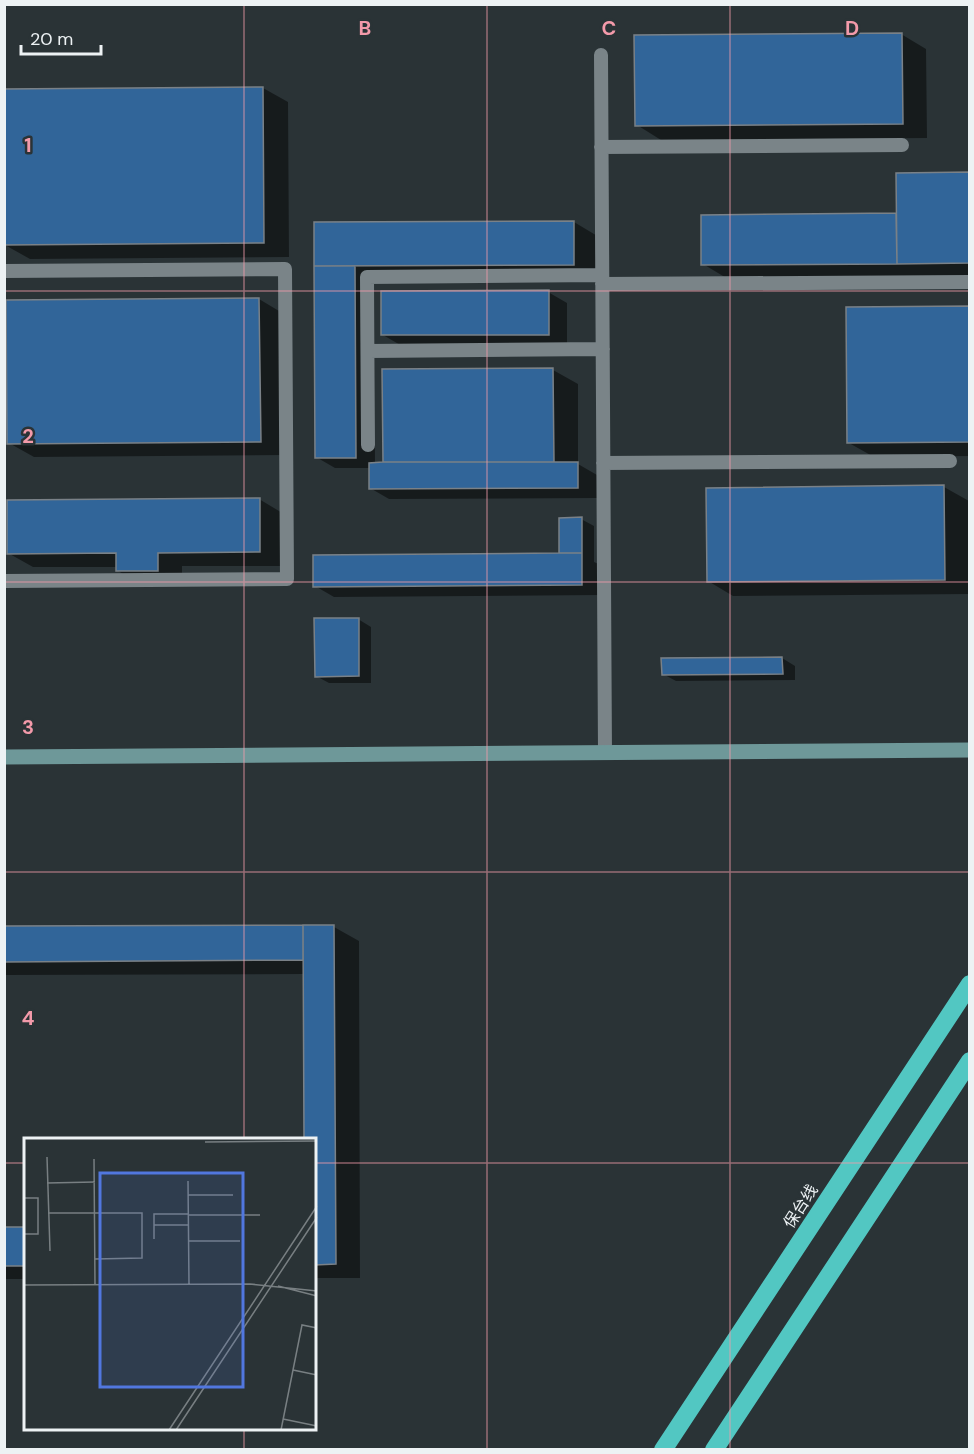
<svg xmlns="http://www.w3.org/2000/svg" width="974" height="1454" font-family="'DM Sans','Noto Sans SC',sans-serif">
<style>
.shadow{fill:#0007}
.building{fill:#316599;stroke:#7a8187;stroke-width:1.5}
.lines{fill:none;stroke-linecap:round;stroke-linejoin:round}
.lane{stroke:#7a8488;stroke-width:14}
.secondary{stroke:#6e9899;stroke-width:15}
.highway{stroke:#52c7c2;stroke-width:18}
.grid{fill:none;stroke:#f39aaa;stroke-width:1.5;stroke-opacity:0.55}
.labels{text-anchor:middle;stroke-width:5;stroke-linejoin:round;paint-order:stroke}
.street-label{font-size:16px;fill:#edf2f4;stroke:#2a3336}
.inset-road{fill:none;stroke:#787f82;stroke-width:1.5}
.view{fill:#5177df;fill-opacity:0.15;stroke:#5177df;stroke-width:3}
.inset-edge{fill:none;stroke:#edf2f4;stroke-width:3}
.grid-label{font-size:20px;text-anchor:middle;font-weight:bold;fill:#f39aaa;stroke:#2a3336;stroke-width:5;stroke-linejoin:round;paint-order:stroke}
</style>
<rect width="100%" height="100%" fill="#2a3336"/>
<path class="shadow" d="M901,34L926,49L927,138L661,140L637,125Z
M263,88L288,102L289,257L30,259L5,245Z
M970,174V277L728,279L703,264L702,216L898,215Z
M574,222L599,237V278L374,280L375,464H389L553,370L578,384V464L597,475V498L389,499L370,488V468H335L316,457L315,223Z
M548,292L567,303V345L402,346L383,335Z
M259,299L284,314L285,455L34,457L9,443Z
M970,308V456L874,457L849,443Z
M944,487L969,501L970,594L733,596L708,581L707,489Z
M259,499L284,514L285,566H182V584L142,585L118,571L117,567H33L8,553Z
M581,519L594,526V562L601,565V595L334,597L315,586L565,555Z
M358,619L371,627V683H329L316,676Z
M782,658L795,666V680L676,681L663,674Z
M334,927L359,941L360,1278H315V1139H305V974L4,975V928Z
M4,1229H26V1279H4Z"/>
<path class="building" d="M902,33L903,124L635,126L634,35Z
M263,87L264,243L4,245V89Z
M970,172V263L897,264L896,173Z
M896,213L897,264L701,265V215Z
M574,221V265L314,266V222Z
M314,266H355L356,458H315Z
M549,290V335H381V291Z
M259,298L261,442L7,444L6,300Z
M970,306V442L847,443L846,307Z
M553,368L554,462H383L382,369Z
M383,462H578V488L369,489V463Z
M944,485L945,580L707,582L706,488Z
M260,498V552L158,553V571H116V553L7,554V500Z
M582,517V553H559V518Z
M559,553H582V585L313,587V555Z
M314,618H359V676L315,677Z
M782,657L783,674L662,675L661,658Z
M303,925V960L4,962V926Z
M303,925H334L336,1264L315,1265V1139H304Z
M4,1227H26V1266H4Z"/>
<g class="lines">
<path class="lane" d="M601,55L605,753
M601,147L902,145
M4,271L285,269L287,579L4,581
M602,284L970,282
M368,351L603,349
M368,445L367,277L602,275
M603,463L950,461"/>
<path class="secondary" d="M4,757L970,750"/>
<path class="highway" d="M663,1450L970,984
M714,1450L970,1061"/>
</g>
<path class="grid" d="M244,4V1139M487,4V1450M730,4V1450M4,291H970M4,582H970M4,872H970M4,1163H26M315,1163H970M244,1428V1450"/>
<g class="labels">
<g class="street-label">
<text transform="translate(800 1206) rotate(-57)" y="6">保台线</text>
</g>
</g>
<g transform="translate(24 1138)">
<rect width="292" height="292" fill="#2a3336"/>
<path class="inset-road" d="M181,4L293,3M23,19L26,113M70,21L71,147M164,43L165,146M23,45L71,44M164,57H209M0,60H14V96H0M24,75H118V120L71,121M164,77H236M130,87H165M130,101V76H164M165,103H216M0,147L226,146L293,153M254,148L293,158M269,232L293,237M259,281L293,288M145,292L293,68M152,292L293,79M257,292L278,187L293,190"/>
<path class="view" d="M76,35H219V249H76Z"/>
<rect width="292" height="292" class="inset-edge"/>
</g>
<g class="grid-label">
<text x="365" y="35">B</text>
<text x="609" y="35">C</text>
<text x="852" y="35">D</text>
<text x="28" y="152">1</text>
<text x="28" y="443">2</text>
<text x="28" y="734">3</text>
<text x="28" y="1025">4</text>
</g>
<rect width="974" height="1454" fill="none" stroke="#edf2f4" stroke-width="12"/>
<path d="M21 45v9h80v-9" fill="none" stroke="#edf2f4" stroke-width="3"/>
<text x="30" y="45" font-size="18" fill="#edf2f4" stroke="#2a3336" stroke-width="4.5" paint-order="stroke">20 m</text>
</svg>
